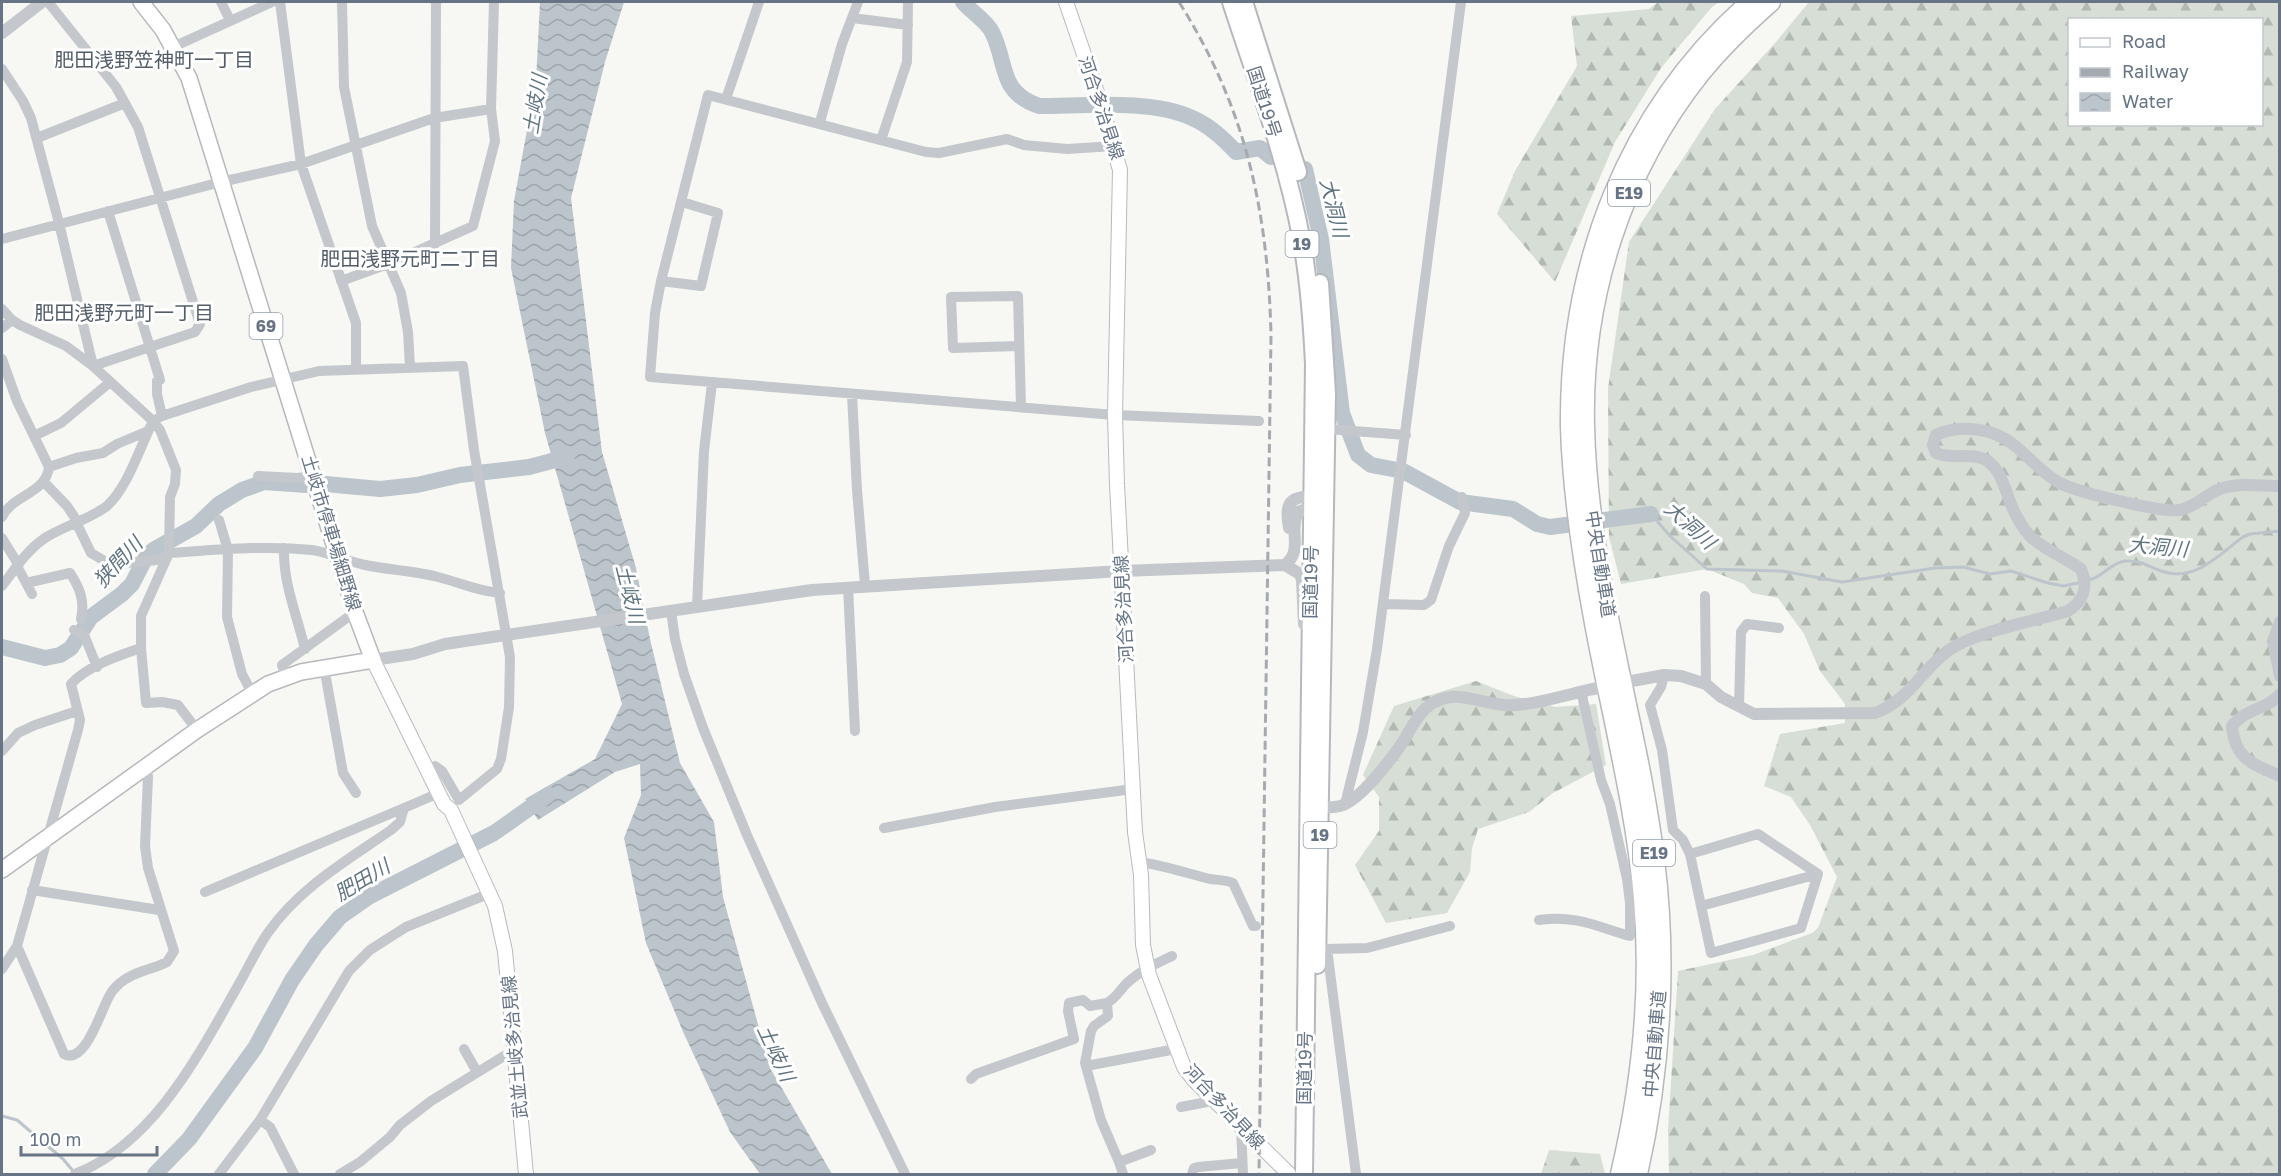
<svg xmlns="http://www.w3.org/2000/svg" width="2281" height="1176" font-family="'Golos Text','Noto Sans JP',sans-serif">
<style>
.forest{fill:url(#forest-firs);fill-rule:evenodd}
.water{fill:url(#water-waves)}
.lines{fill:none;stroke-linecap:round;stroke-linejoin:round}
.stream{stroke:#bcc5cb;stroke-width:3}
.river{stroke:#bcc5cb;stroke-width:16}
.secondary-casing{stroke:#b6bbc0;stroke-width:16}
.primary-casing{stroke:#b5b9bd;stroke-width:18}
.trunk-casing{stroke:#b5b8bc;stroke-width:20}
.motorway-casing{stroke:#b5b8bc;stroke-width:21}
.minor{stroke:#c4c7cb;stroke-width:10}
.tertiary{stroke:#c4c7cb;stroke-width:12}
.secondary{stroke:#fff;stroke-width:14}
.primary{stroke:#fff;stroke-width:15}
.trunk{stroke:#fff;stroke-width:16}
.motorway{stroke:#fff;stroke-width:18}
.rail{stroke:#a5aab0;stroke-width:3;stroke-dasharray:9 4.5;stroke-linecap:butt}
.labels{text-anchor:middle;stroke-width:6;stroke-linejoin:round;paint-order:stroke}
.shield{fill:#fff;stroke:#949eaa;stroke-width:1.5}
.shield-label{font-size:16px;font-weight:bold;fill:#667485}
.street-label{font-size:18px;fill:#667485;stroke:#fff}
.neighbourhood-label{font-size:20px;fill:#545e6a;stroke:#fff}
.water-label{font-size:20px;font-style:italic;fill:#617581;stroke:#fff}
</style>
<defs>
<pattern id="forest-firs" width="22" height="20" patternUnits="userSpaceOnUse" patternTransform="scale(1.5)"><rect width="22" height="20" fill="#d7ded5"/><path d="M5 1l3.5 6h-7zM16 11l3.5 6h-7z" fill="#b2b9b2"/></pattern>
<pattern id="water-waves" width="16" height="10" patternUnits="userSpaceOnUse" patternTransform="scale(1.5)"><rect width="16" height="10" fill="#bcc5cb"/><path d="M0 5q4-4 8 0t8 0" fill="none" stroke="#9da5aa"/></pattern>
</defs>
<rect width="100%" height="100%" fill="#f7f7f4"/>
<path class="forest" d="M1658,2H1719L1711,8L1661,68L1615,142L1555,282L1497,214L1515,171L1577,66L1571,16L1649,9Z
M1809,2H2279V1174H1669L1668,1130L1678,971L1753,955L1812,933L1818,928L1837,877L1810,825L1791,797L1764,786L1780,734L1845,723V704L1820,671L1804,634L1778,598L1752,593L1744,584L1707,569L1621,584L1609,537L1608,389L1629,242L1715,109L1776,42ZM2070,20H2262V124H2070Z
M1476,681L1514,696L1555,707L1596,704L1606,765L1553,793L1529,812L1478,829L1472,848L1470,872L1447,913L1386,923L1355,865L1379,831V797L1363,775L1394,706Z
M1549,1150L1600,1154L1605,1174H1541Z"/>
<path class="water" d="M540,2H624L605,62L571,198L602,452L636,568L650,639L680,763L714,822L723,897L770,1068L832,1174H760L730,1132L684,1034L646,943L624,838L641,795L640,764L615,772L538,820L525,799L595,759L622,704L545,433L511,268L514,201L536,81Z"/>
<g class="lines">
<path class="stream" d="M1651,514L1670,536L1707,569L1782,571L1842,582L1935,568L1963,567L1990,574L2011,571L2048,583L2064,586L2082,582
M2089,580C2103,577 2110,563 2125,561C2140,560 2148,566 2161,571C2195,583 2218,555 2243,537L2250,534L2280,531
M2,1116L17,1120L63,1159L74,1172"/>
<path class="river" d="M963,2C971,12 986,20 992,32C1008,64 998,92 1039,106C1083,106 1152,99 1192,118C1209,125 1224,139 1236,152L1260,148L1271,157
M1302,168L1305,169L1321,239L1342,413L1358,455L1371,465L1403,471L1460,502L1513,509L1537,524L1550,527L1651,514
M325,484L380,489L417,485L460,475L529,467L567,457
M2,647L45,658L60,655L71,648L91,617L122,594L132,584L147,555L155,549L196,526L219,504L242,490L264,482L306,485
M155,1174L189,1139L255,1048L292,980L316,945L340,917L370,896L494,833L548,795"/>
<defs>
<path id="secondary" d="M1066,2L1100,101L1120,170L1115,415L1117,484L1135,832L1141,875L1143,945L1149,975L1184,1067L1194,1080L1289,1174
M373,660L444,804L451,810L495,906L505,951L526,1174"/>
<path id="primary" d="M2,870L197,730L268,684L301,672L373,660L355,612L189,78L163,30L141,2"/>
<path id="trunk" d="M1231,2C1256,79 1286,157 1301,237C1309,279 1312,322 1314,364L1304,1174
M1244,2L1298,172
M1317,965L1327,393L1320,283"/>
<path id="motorway" d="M1620,1174C1641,1085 1651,990 1643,898C1635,805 1611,715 1594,623C1582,559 1572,493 1570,427C1568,265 1627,110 1750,2
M1638,1174C1661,1073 1668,963 1655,860C1644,769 1620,681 1604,591C1594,537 1586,481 1585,425C1582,298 1622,172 1701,73C1722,47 1746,24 1771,2"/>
</defs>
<use href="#secondary" class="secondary-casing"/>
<use href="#primary" class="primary-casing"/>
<use href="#trunk" class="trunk-casing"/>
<use href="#motorway" class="motorway-casing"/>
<path class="minor" d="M221,2L230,20
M280,2L301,164L356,323V368
M342,2L344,87L372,226L401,293L408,332L410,367
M852,18L908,25
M173,47L272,2
M2,69L23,101L31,118L59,223L93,366L195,332L200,324L138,127L116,87L48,2
M726,99L759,2
M820,122L842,44L858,2
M37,138L125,103
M881,140L907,62L908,2
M1114,146L1067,149L1024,145L1007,139L939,153L926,152L708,95L661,281L655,313L650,377L1115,415L1259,421
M108,211L160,380L157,381V394L162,416
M2,239L221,182L301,164L434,118L491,109
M435,244L436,2
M341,281L388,264L473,226L495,141L491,109L494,2
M661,281L701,286L718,213L682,202
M2,309L12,320L20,325L66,346L93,366L153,421L160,430L176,470L175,484L170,497L169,553C216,550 265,545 312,550C331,553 347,561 365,565C389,570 415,571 438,577C461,583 477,591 500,593
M2,328L12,320
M1019,346L953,348L951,297L1018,296L1021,407
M2,359L17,401L49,467
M852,395L857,490L865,585
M1327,429L1406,435
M34,436L61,423L109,383
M258,476L298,478L313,476
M44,482L67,506L77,521
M2,517C12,495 46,494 49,467L76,458L103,453L117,444L148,431
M219,520L228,550L227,617L242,674L252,693
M76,522L91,553L113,566C131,560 149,563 167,558
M2,538L18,564
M284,548C283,584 297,615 305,649
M17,566L32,594
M26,583L70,573C80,588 85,601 81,619
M2,586C15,569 27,550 45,538C62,527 92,518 107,506C128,487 140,447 153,421L162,416L251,387L319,371L463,366L474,450L510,657L509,707L501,759L497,769L459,800L442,771L435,766L428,769
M848,587L855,731
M1705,596L1706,684
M1383,604L1424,605L1431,600L1449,546L1465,513L1462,497
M697,607L704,451L712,383
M671,611L675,639L684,674L703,728L747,835L822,1003L905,1174
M74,630L85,637L97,667
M141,648L146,703L162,702L178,705L197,730
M324,667L343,773L356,793
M1664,675L1661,687L1650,705L1662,750L1673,830L1683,840L1690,854L1758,834L1818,874L1801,928L1711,953L1690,854
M286,676L282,665L355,612
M1739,706L1741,632L1747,624L1779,628
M2,751L18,733L35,725L77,711
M146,766L148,777L145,846L148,868L174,951L167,962C152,970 134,971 120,983C117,986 113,989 111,993C102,1006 86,1066 64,1054L17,946L78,730L80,720L71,684C87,666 118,656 141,648V616L169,553
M1345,804L1363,732L1377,649L1461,2
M884,828L995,807L1133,789
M1139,862C1163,865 1186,873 1210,879C1218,880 1226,880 1233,883L1253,926H1256
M32,890L159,910
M205,892L404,808
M1701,906L1818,874
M1539,920C1576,915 1595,926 1630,936V903L1627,879L1610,804L1601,780L1581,691
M1312,947L1327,949L1356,1174
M1327,949L1367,948L1450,926
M2,969L17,946
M464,1049L477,1072
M1086,1066L1176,1049
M971,1079L976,1074L1074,1039L1068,1011L1069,1003L1083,1000L1090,1006L1107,1003
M1181,1107L1207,1102L1212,1098
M260,1120L270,1127L294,1174
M1241,1126L1243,1174
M1119,1162L1101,1120L1085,1063L1091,1031L1094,1026L1108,1016L1107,1003C1116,998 1120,990 1127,983C1140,971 1155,964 1172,956
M75,1174C155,1143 200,1052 240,982C249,966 257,949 267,934C299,888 346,861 391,830L400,822L404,808L439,793
M219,1174L260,1120L349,971L370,950L406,927L483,896
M340,1174L360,1162L390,1137L400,1125L431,1101L504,1056L516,1054
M1123,1174L1119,1162L1151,1150
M1192,1174L1194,1168L1198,1167L1242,1163"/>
<path class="tertiary" d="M2,33L42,2
M1289,528C1284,500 1291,496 1319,496
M1285,565L1300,574L1302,580L1304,624
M2280,622L2273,641L2280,676
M373,660L413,654L445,644L812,590L1121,571L1285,565C1304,550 1288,531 1298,512L1312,507L1319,502
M1632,681L1664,675L1681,676L1706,684L1721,697L1754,714L1875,713C1910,700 1921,670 1949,650C1977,631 2035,621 2068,611C2085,600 2088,587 2081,569C2069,560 2038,546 2030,536C2023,528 2015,515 2011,504C2005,490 2001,469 1986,460C1972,452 1952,460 1936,453L1933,445L1936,435C1959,424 1994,428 2014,445C2029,457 2043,474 2060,483C2076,492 2163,513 2180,510C2196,507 2206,494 2220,489C2238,482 2261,486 2280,486
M2280,694C2267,710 2246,708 2232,726C2235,760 2253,764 2280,776
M1312,808C1321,808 1331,808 1340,806C1360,801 1391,759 1403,742C1410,730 1416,717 1426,708C1450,686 1477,703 1504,705C1531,707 1571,693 1598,688"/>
<use href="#secondary" class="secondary"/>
<use href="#primary" class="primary"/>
<use href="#trunk" class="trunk"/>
<use href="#motorway" class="motorway"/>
<path class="rail" d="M1179,2C1246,108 1268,211 1271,335L1259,1174"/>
</g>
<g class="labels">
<g class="shield">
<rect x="1608" y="180" width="42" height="26" rx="4.5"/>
<rect x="1285.5" y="231" width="33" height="26" rx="4.5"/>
<rect x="249.5" y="313" width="33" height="26" rx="4.5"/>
<rect x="1303.5" y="822" width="33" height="26" rx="4.5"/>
<rect x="1633" y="840" width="42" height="26" rx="4.5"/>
</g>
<g class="shield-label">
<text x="1629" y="199">E19</text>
<text x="1302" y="250">19</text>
<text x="266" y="332">69</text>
<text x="1320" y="841">19</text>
<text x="1654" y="859">E19</text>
</g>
<g class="street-label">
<text transform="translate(1264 102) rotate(72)" y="6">国道19号</text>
<text transform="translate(1101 108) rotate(72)" y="6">河合多治見線</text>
<text transform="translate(331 533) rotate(73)" y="6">土岐市停車場細野線</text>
<text transform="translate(1600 564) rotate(81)" y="6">中央自動車道</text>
<text transform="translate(1311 582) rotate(-89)" y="6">国道19号</text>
<text transform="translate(1124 609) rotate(-93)" y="6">河合多治見線</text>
<text transform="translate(1655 1044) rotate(-85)" y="6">中央自動車道</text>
<text transform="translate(515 1047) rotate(-95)" y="6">武並土岐多治見線</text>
<text transform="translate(1305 1068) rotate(-89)" y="6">国道19号</text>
<text transform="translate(1224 1107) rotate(47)" y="6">河合多治見線</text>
</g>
<g class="neighbourhood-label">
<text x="154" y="67">肥田浅野笠神町一丁目</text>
<text x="410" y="266">肥田浅野元町二丁目</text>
<text x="124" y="320">肥田浅野元町一丁目</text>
</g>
<g class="water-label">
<text transform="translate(535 104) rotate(-81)" y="7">土岐川</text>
<text transform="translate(1334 208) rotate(76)" y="7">大洞川</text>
<text transform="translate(1690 525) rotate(42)" y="7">大洞川</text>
<text transform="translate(2158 547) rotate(5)" y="7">大洞川</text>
<text transform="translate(118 562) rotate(-47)" y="7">狭間川</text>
<text transform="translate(630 594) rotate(76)" y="7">土岐川</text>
<text transform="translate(362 880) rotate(-31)" y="7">肥田川</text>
<text transform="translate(776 1053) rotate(65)" y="7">土岐川</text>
</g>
</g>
<rect width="2281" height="1176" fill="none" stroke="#667485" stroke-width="6"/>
<rect x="2068" y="18" width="195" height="108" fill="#ffffff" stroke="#c2c7ce" stroke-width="1.5"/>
<rect x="2080" y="38" width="30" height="9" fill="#ffffff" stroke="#c2c7ce" stroke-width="1.5"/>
<text x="2122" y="48" font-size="18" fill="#667485">Road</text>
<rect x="2080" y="68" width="30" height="9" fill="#a5aab0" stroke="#c2c7ce" stroke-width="1.5"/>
<text x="2122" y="78" font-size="18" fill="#667485">Railway</text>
<rect x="2080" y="93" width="30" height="18" fill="url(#water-waves)" stroke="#c2c7ce" stroke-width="1.5"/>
<text x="2122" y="108" font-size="18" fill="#667485">Water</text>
<path d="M21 1146v9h136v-9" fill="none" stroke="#667485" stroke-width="3"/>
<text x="30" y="1146" font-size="18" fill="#667485" stroke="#ffffff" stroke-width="4.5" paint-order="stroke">100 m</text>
</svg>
